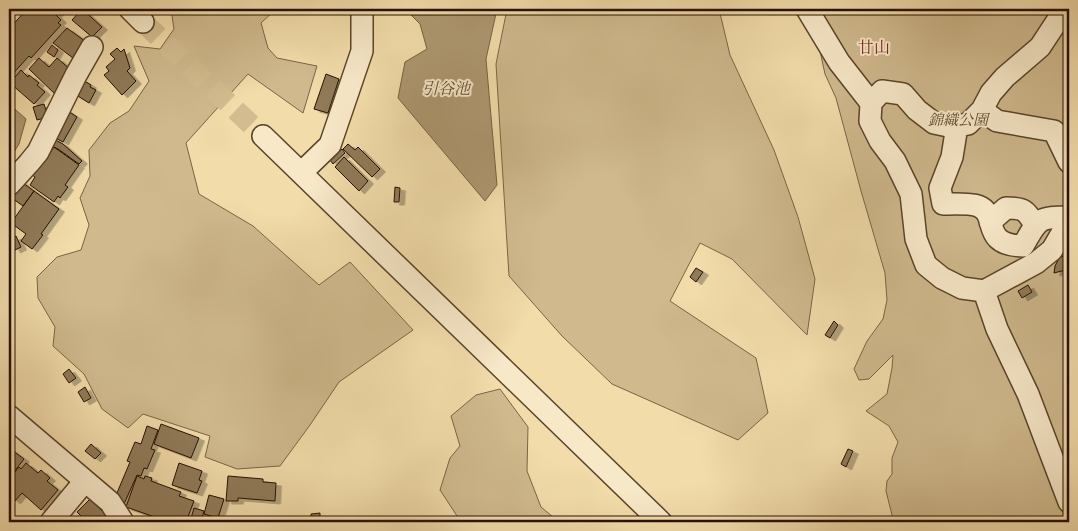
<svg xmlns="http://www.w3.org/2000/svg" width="1078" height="531" font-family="'Libre Bodoni','Noto Serif JP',serif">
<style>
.green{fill:#cfb98d;stroke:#7a6446}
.water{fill:#ad9770;stroke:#776143}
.building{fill:#907a58;stroke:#261000;filter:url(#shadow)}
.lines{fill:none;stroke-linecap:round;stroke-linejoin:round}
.minor-tunnel{stroke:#d3bd90;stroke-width:21;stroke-dasharray:21 11;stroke-linecap:butt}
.minor-casing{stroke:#59432a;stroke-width:24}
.minor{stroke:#f7e8c8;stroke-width:21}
.labels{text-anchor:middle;stroke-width:4;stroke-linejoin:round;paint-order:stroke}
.park-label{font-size:15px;font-style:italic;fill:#614b31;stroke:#f7e8c8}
.neighbourhood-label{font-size:16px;fill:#7a1f14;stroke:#f7e8c8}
.water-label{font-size:16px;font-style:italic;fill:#634d32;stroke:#f7e8c8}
</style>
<defs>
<filter id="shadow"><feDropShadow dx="5.5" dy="3" stdDeviation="0" flood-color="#0004"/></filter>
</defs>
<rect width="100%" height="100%" fill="#f2dcaa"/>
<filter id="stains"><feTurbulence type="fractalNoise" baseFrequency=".004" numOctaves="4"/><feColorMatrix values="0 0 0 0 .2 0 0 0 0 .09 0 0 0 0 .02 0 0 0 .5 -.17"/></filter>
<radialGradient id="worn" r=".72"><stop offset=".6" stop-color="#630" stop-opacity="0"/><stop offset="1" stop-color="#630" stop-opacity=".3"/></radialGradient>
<path class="green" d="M171,9H276L261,23L268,48L277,58L317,66L303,113L248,74L186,143L199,194L253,226L319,285L350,262L413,330L339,382L310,425L280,466L237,469L205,457L210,436L143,414L128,428L102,409L84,374L53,346L55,327L38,298L37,277L57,257L81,250L89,225L80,198L90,176L89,150L110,123L129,111L149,81L134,46L160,49L174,29Z
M507,9H719L730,55L774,150L798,217L815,279L807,335L732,259L700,243L670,301L756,358L768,413L738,440L612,384L562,336L509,276L496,64Z
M804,9H1069V522H900L893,519L886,491L887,481L892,474V458L898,442L889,426L866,411L887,394L892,368L893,355L869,379L859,380L854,369L867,341L883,319L887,300L885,273L861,191L836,98L825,74L818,42Z
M500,389L528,427L527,471L541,507L559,522H461L440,490L450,458L460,446L451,416L476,395Z"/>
<path class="water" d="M405,9H497L486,59L497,185L485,201L398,98L405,62L427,49L420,24Z
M9,104L26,119L19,144L9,160Z"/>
<path class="building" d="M27,9H53L58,12L56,15L61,20L58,23L61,25L31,58L29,56L9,78V29Z
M82,9L102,27L92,37L72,20Z
M67,28L89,44L77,61L53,43Z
M52,45L58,50L54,57L47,52Z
M117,48L121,52L124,49L130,68L127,71L136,81L122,95L104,75L109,71L106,67L115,59L110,54Z
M39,58L49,67L57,58L71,70L56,95L29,69Z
M21,70L28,77L29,75L39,83L37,85L45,92L34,104L10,83Z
M326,74L339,79L328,113L314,109Z
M81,79L91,85L90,87L96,90L89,103L73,93Z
M44,104L48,117L37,120L33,107Z
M65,109L77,117L63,142L50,135Z
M46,135L63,144L82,161L79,164L58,149L43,142Z
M348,144L355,150L358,147L380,169L372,177L343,149Z
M54,147L79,165L65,185L68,187L60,198L58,196L54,202L30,185L35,177L31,174L38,165L40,167Z
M342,149L345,153L333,164L330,160Z
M344,157L368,181L359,191L335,167Z
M19,180L34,191L23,206L9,196Z
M395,187L400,188L399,202H394Z
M34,191L59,209L41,234L43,235L32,249L21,241L26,234L11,223Z
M16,236L21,247L15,250L9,239Z
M1069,243V269L1054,273L1055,266L1059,258L1067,254L1063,246Z
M696,268L703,272L696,282L690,277Z
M1028,285L1032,292L1022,298L1018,291Z
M834,321L838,325L830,338L825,335Z
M69,369L76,378L69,383L63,374Z
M85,387L91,398L84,402L78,392Z
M161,424L199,438L191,458L154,444Z
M147,426L158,430L151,449L155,450L147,469L144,468L141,476L137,475L124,504L114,500L130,462L127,461L135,442L141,444Z
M91,444L101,453L95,459L85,451Z
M9,448L24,459L10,477L9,476Z
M848,449L853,451L846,467L841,464Z
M26,463L38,473L41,470L50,478L47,481L58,490L41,510L22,493L15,501L9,496L15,490L9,485L12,480L10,478L19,467L21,469Z
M179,463L202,471L199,480L202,481L197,493L172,485Z
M137,476L144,479L145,476L152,478L151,481L181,492L179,496L194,501L186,522H169L126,507Z
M228,476L263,479V482L276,483L275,501L238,498V501H226Z
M209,495L224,499L218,518L204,514Z
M90,499L111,520L109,522H87L77,512Z
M194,508L204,511L201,522H190Z
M320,513V522H311V514Z"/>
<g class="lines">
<path class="minor-tunnel" d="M143,22L263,136"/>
<defs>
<path id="minor" d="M130,9L143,22
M807,9L839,62L871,103
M1065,9L1040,47L1005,77L991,93L982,110L968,124L953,127L934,123L917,110L903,94L882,91L871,103L870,121L880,141L895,161L911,194L916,239L926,265L942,278L962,288L984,291L1036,263L1052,250L1069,221
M982,110L997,121L1054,131L1069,162
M957,126L952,157L940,188L943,204C952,204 970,203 978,206C1000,214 979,245 1023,246C1038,219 1038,217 1069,217
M263,136L661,522
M301,173L330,145L362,51V9
M9,185L29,163L38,152L76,75L92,47
M990,222L1006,208C1024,208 1026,210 1035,225
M984,291L997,329L1028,394L1069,502
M9,416L110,502L123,522
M51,522L85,481"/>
</defs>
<use href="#minor" class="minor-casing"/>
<use href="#minor" class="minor"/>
</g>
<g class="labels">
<g class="park-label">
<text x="958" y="125">錦織公園</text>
</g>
<g class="neighbourhood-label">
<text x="874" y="53">廿山</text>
</g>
<g class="water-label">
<text x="446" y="94">引谷池</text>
</g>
</g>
<rect width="1078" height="531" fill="none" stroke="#f2dcaa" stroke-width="30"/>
<rect x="10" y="10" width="1058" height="511" fill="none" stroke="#261000" stroke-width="2.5"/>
<rect x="15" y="15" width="1048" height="501" fill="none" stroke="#261000"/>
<rect width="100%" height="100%" filter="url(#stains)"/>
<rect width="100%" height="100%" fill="url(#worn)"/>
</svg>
